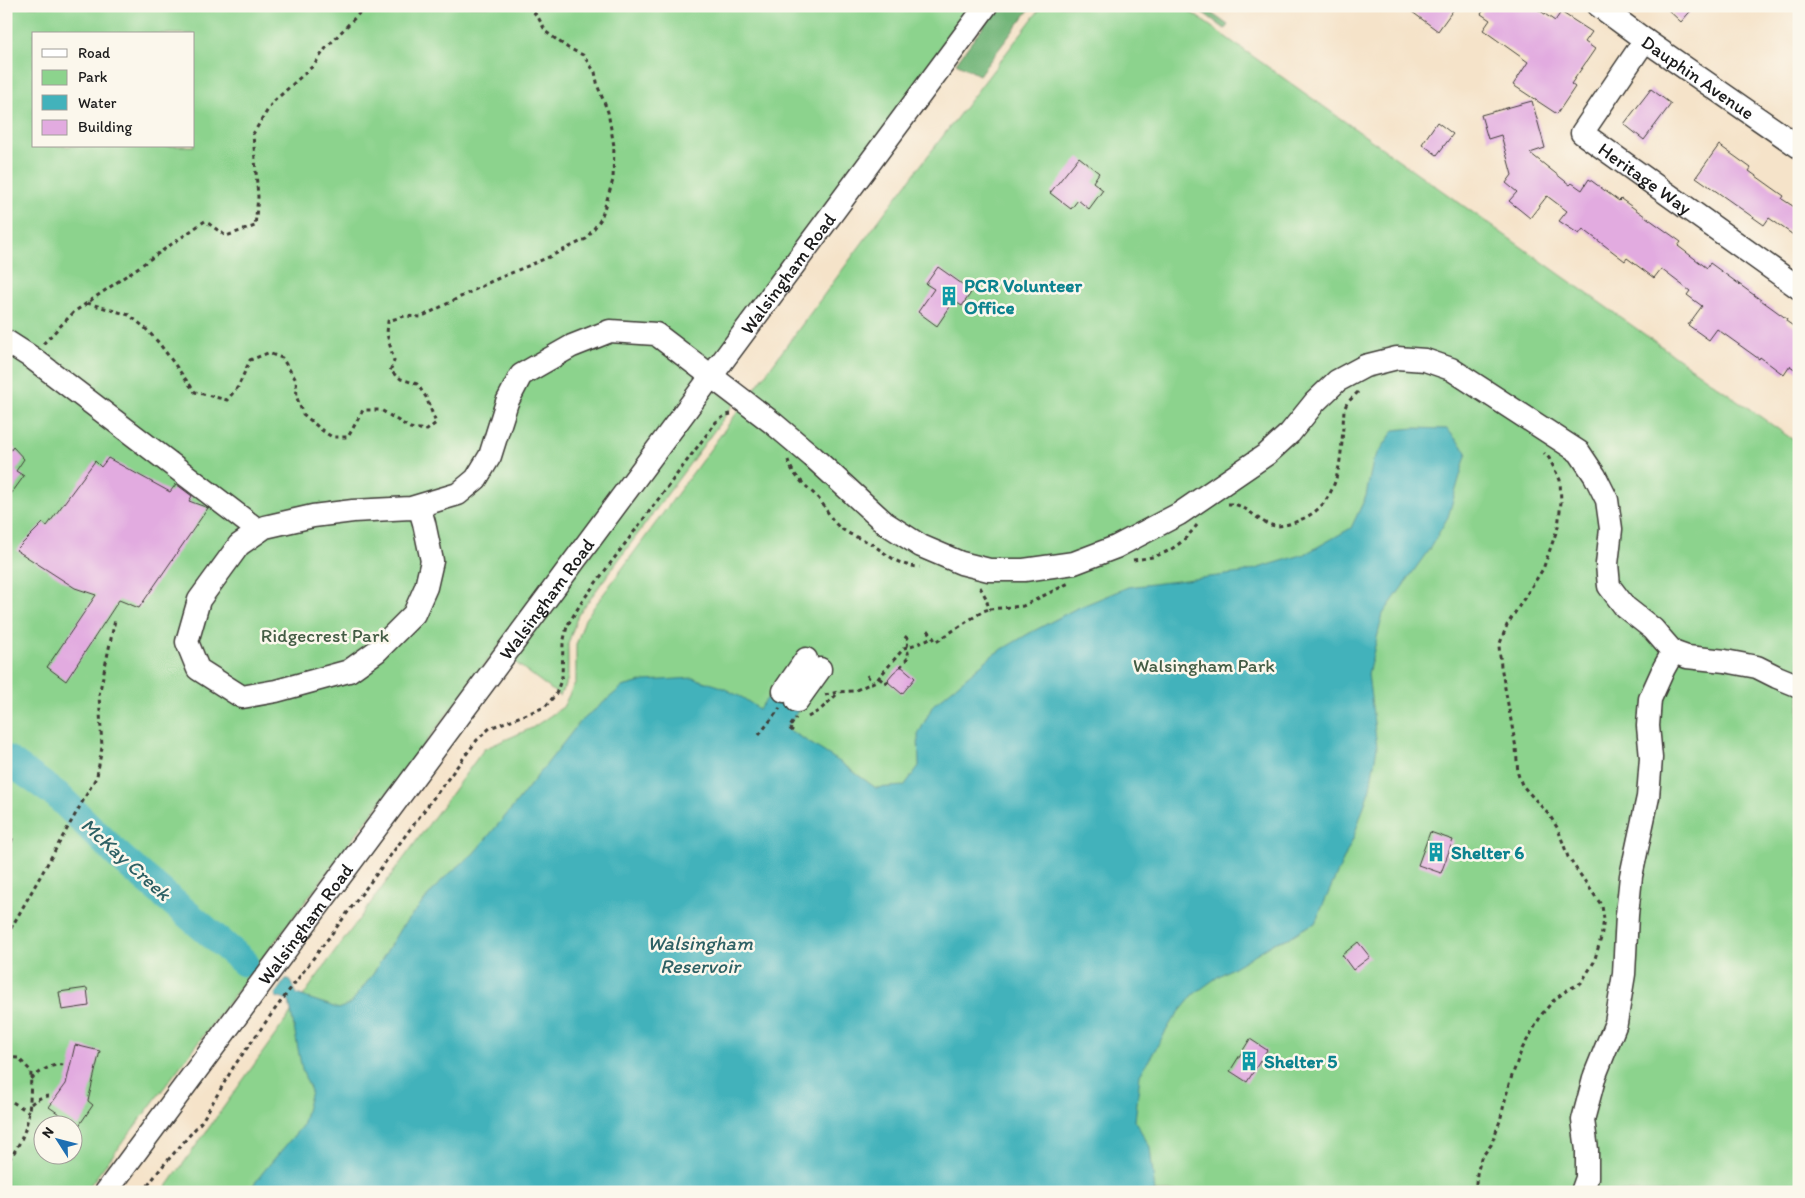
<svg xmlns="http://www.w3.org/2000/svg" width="1805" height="1198" font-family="Itim,sans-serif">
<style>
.green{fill:#8cd38d;stroke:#547854;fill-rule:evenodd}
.forest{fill:#71b578;stroke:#46684a}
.water{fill:#42b2bb;stroke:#2f676c}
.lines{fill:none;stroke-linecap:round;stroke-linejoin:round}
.river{stroke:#42b2bb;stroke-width:29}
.building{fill:#e2abe0}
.minor-casing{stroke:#3d3a36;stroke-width:25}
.path{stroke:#3d3a36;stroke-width:3;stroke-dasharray:4 4;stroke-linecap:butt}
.minor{stroke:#fff;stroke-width:22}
.labels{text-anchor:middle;stroke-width:5;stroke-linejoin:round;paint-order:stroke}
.street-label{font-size:19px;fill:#1c1c1c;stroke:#fbf7ec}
.culture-label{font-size:19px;font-weight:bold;fill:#0d838f;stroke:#fbf7ec;text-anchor:start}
.park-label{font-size:19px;fill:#435c44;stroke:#fbf7ec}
.water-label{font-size:20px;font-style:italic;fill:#2d6064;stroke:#fbf7ec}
</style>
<rect width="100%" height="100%" fill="#fbf7ec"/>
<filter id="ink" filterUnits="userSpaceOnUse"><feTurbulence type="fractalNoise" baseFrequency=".02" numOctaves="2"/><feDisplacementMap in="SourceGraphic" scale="10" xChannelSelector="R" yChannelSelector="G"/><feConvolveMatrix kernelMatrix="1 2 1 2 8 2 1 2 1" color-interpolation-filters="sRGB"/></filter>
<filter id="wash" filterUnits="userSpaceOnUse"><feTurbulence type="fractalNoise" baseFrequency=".0096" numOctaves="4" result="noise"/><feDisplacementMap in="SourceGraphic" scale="20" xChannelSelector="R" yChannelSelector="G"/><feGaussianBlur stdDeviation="1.12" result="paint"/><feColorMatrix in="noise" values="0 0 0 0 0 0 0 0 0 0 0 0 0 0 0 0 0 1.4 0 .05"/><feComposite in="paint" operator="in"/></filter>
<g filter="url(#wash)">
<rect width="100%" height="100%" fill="#f5e3c9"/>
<path class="green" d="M6,6H984L85,1192H6ZM34,34H194V146H34ZM42,1126H72V1156H42Z
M1042,6H1182L1799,444V1192H163L326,964L484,749L532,728L563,707L576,681V645L585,619L885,212Z
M714,388L734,404L578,615L568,644V679L560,696L512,660Z"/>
<path class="forest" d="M998,6H1032L979,75L956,63Z
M1194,6H1201L1228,25L1225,29Z"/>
<path class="water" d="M1414,428L1447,429L1467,452L1448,517L1430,548L1383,614L1368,674L1377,747L1370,788L1354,836L1315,923L1301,930L1289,938L1274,943L1219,976L1194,994L1172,1021L1140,1075L1135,1121L1150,1147L1155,1192H248L264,1171L302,1126L311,1091L302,1070L289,1001L276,997L275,994L286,979H289L297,994C311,1000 325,1003 339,1009L351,1003L373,974L400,929L442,880L473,854L513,807L579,723L622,687L645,681L693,678L719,686L743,698L759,709L777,686L802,705L786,728L840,762L876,788L904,786L919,766L918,735L933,705L994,654L1028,634L1075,609L1128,587L1242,573L1305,554L1351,528L1366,496L1373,461L1394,430Z"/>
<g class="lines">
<path class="river" d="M6,759L57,795L121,858L244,962"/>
</g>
<g id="blocks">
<path class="building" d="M1404,6H1456L1438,31Z
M1487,6H1533L1555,21L1561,12L1592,32L1585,42L1595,49L1571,84L1575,87L1557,114L1513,85L1528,62L1483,30L1490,20L1481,14Z
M1664,6H1695L1681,22Z
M1651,89L1671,104L1644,140L1624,124Z
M1532,101L1545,148L1530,153L1570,185L1572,183L1582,190L1589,179L1619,201L1621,199L1681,242L1678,246L1707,268L1710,263L1787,319L1786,321L1799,330V372L1790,366L1784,375L1760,357L1759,359L1717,329L1709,340L1688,325L1702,306L1687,295L1690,291L1661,269L1654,278L1627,258L1625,261L1583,229L1579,234L1559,221L1567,211L1547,196L1530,218L1509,201L1517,192L1506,183L1512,175L1501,135L1488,139L1481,115Z
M1437,122L1453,134L1437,155L1422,144Z
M1719,145L1751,168L1749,171L1784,196L1782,199L1799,210V239L1769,218L1764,225L1696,177Z
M1079,157L1099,173L1093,182L1103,190L1089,209L1078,200L1071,209L1050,193Z
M938,267L972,291L962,306L954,301L937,326L918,312L934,289L926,284Z
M13,447L24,459L16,471L24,476L6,501V457Z
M108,458L170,492L176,484L192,496L189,501L208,508L139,608L119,600L66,681L47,667L96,595L75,588L16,550L43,523L47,526L95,461L101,467Z
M901,666L915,678L902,694L888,682L889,680L888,679L893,673Z
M1430,832L1453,840L1441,873L1418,865Z
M1358,942L1370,957L1353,970L1342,955Z
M87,988L89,1006L62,1010L59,992Z
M1250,1039L1267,1050L1247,1082L1230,1071Z
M75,1045L100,1051L88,1101L93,1105L78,1127L49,1107L66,1084Z"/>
</g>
</g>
<g filter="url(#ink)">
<use href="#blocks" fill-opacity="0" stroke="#3d3a36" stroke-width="1"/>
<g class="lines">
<defs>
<g id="minor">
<path id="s1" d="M1599,6L1645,40L1799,147"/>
<path id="s2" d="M1645,40L1582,133L1799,288"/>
<path d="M6,341L31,357L259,531"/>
<path d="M419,506L424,523L432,561L426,587L414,614L377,651L349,671L276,691L242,697L198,669L187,642L199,600L239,545L265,527L313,516L353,511L411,508L458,494L476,479L490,456L507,402L521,375L572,346L610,331L656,334L774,424L813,457L885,523L921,546L961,563L989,570H1024L1074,563L1116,547L1179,514L1267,454L1290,433L1315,402L1337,381L1365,366L1397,358L1425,360L1451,369L1579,452L1595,476L1607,500L1611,529L1607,564L1609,586L1625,607L1653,629L1673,652L1687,657L1725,661L1757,667L1777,677L1799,686"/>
<path d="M784,691L806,659"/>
<path d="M797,701L820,669"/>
<path id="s3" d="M106,1192L986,6"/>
<path d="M1582,1192L1587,1178V1150L1583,1120L1595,1075L1616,1023L1624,974L1627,915L1631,876L1648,797L1651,758L1648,726L1650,699L1664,668L1673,652"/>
</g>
</defs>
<use href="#minor" class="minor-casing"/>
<path class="path" d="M87,303L129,315L144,327L159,343L195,392L227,400L238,387L250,360L268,353L282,358L296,380L297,398L303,414L323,431L332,437H348L363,410H381L410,428L427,430L436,423L426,397L417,384L401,379L390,371L394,361L387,334L388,321L405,316L421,317L492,281L549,257L586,239L601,219L613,180L614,146L608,112L598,87L595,72L583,55L568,48L546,32L538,17L528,6
M43,344L74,312L205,221L226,236L255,226L258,197L253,134L272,103L314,65L326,48L366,6
M788,460C793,477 805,484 817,497C825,505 829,517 837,525C847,534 857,537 868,542C887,553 896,566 920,567
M1228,504C1248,503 1257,524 1276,526C1285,526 1294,523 1302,519C1344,502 1341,448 1344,410L1347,403L1358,392
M1133,560C1163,557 1178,549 1197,525
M980,587L986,598L989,609L1023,606L1069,583
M928,630L936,642L983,611L989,609
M900,667L909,657L907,648L908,639L902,634
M867,675L872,682
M879,678L885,683L889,681
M825,695L838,692L854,691L876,681L904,648L920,643L932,637
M808,717L820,710L839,692
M793,731L789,728L796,718
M759,735L780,708
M6,824L12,839L6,861
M6,935L10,930L97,776L102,747L99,695L115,620
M6,1057L18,1058L31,1071C30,1108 31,1133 6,1163
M31,1079C41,1071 55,1061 67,1066
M6,1098L29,1112
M31,1104C37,1099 46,1094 53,1097
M143,1192L161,1168L202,1121L234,1066L273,1012L477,740L490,728L545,707L556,694L562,677L563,644L567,626L583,600L716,422L726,415L731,414
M1475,1192L1477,1174L1481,1158L1491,1145L1500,1121L1509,1084L1522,1049L1542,1014L1553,1001L1567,990L1581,983L1594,962L1601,938L1604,919L1602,906L1568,857L1558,829L1550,816L1522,785L1518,774L1516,748L1501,666L1499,646L1507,625L1543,569L1558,527L1561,502L1560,480L1549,458L1544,453"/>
<use href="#minor" class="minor"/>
</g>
</g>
<defs>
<symbol id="building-bare" viewBox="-9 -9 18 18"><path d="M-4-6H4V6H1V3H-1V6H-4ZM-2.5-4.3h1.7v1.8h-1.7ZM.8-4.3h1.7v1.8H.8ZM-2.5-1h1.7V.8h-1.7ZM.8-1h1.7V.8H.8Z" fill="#0f9aa8" stroke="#fbf7ec" stroke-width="2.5" paint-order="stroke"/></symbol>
</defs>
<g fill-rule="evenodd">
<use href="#building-bare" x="935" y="282" width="28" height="28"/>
<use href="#building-bare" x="1422" y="838" width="28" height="28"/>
<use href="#building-bare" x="1235" y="1047" width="28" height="28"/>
</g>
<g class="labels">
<g class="street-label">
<text dy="7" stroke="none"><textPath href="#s1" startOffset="122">Dauphin Avenue</textPath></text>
<text dy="7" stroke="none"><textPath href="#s2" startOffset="190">Heritage Way</textPath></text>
<text dy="7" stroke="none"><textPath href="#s3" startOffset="1144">Walsingham Road</textPath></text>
<text dy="7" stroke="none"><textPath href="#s3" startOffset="739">Walsingham Road</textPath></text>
<text dy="7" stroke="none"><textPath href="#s3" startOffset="334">Walsingham Road</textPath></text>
</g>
<g class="culture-label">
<text x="964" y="292">PCR Volunteer<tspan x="964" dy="22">Office</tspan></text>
<text x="1451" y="859">Shelter 6</text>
<text x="1264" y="1068">Shelter 5</text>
</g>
<g class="park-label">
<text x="325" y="642">Ridgecrest Park</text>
<text x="1204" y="672">Walsingham Park</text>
</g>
<g class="water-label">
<text transform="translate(126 859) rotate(42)" y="7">McKay Creek</text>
<text x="700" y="950">Walsingham<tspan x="700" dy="23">Reservoir</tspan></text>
</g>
</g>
<rect width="1805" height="1198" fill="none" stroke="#fbf7ec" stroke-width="25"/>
<rect x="32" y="32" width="162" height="115" fill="#fbf7ec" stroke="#a29f99"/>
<rect x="42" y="49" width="25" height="8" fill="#ffffff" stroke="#a29f99"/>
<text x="78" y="58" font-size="15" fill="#1c1c1c">Road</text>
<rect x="42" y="70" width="25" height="15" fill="#8cd38d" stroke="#a29f99"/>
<text x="78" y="82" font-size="15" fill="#1c1c1c">Park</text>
<rect x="42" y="95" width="25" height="15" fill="#42b2bb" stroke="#a29f99"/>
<text x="78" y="108" font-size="15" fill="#1c1c1c">Water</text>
<rect x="42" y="120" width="25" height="15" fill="#e2abe0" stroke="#a29f99"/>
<text x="78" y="132" font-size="15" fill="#1c1c1c">Building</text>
<g transform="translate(58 1140) rotate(306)"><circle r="24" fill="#fbf7ec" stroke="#a29f99"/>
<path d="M0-4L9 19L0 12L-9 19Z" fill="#1f6fb2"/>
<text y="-8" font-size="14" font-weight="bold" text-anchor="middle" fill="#1c1c1c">N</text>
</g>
</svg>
